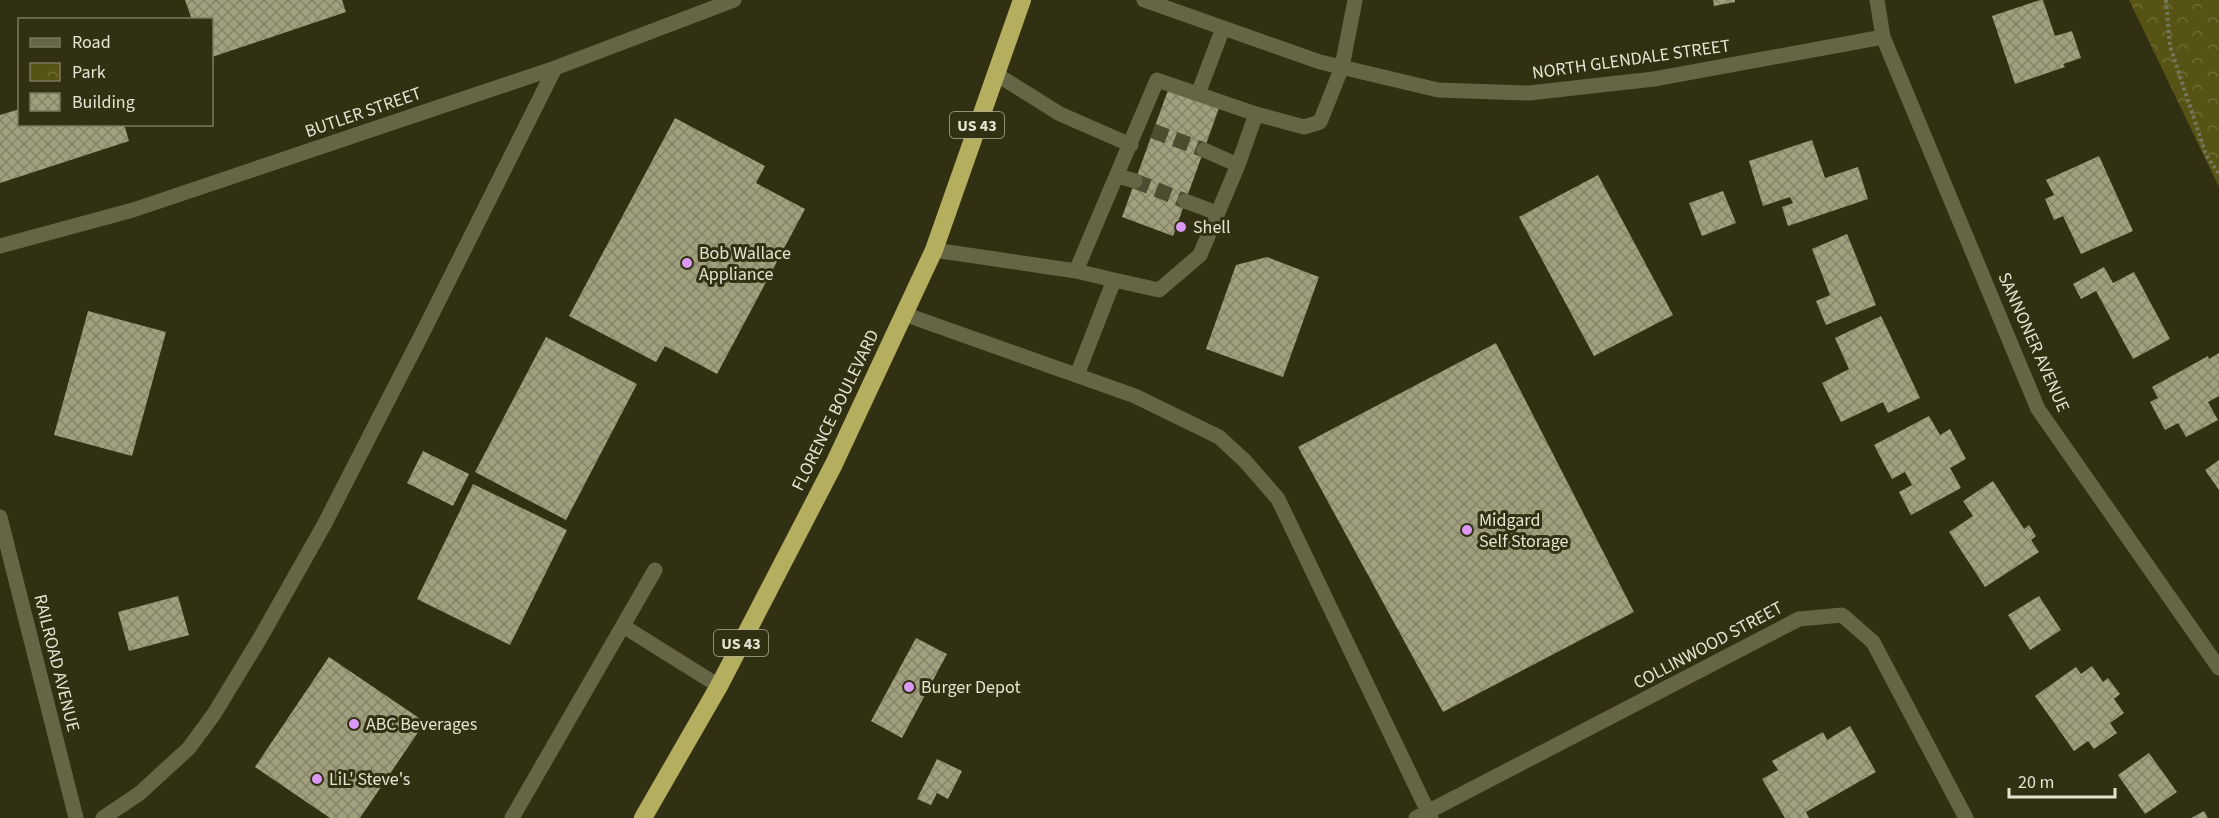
<svg xmlns="http://www.w3.org/2000/svg" width="2219" height="818" font-family="'Source Sans 3',sans-serif">
<style>
.park{fill:url(#park-crowns)}
.building{fill:url(#building-cross-hatch)}
.lines{fill:none;stroke-linecap:round;stroke-linejoin:round}
.minor-tunnel{stroke:#4d4b30;stroke-width:15;stroke-dasharray:15 8;stroke-linecap:butt}
.path{stroke:#77765d;stroke-width:4;stroke-dasharray:3 3;stroke-linecap:butt}
.minor{stroke:#666546;stroke-width:15}
.highway{stroke:#b3af5e;stroke-width:18}
.poi-dot{fill:#db99f5;stroke:#323013;stroke-width:2}
.labels{text-anchor:middle;stroke-width:6;stroke-linejoin:round;paint-order:stroke}
.shield{fill:#323013;stroke:#afae99;stroke-width:1.5}
.shield-label{font-size:16px;font-weight:bold;fill:#e5e4d3}
.street-label{font-size:18px;fill:#e5e4d3;stroke:#323013}
.poi-label{font-size:18px;fill:#e5e4d3;stroke:#323013;text-anchor:start}
</style>
<defs>
<pattern id="park-crowns" width="20" height="18" patternUnits="userSpaceOnUse" patternTransform="scale(1.5)"><rect width="20" height="18" fill="#575315"/><path d="M2 6a3 3 0 1 1 6 0M12 15a3 3 0 1 1 6 0" fill="none" stroke="#6f6c36"/></pattern>
<pattern id="building-cross-hatch" width="8" height="8" patternUnits="userSpaceOnUse" patternTransform="scale(1.5)"><rect width="8" height="8" fill="#a09f7e"/><path d="M0 0l8 8M0 8l8-8" fill="none" stroke="#85846b"/></pattern>
</defs>
<rect width="100%" height="100%" fill="#323013"/>
<path class="park" d="M2129,0H2219V187Z"/>
<path class="building" d="M185,0H342L346,12L212,57V20H192Z
M1713,0H1735V2L1714,6Z
M2040,0H2043L2055,36L2072,31L2081,58L2063,64L2065,67L2015,84L1992,16Z
M1168,90L1219,108L1173,236L1122,217Z
M20,109V124H124L129,141L0,183V115Z
M675,118L765,166L756,183L805,209L717,374L665,346L656,362L569,316Z
M1812,140L1825,178L1858,167L1868,199L1788,226L1782,207L1793,203L1790,197L1763,206L1749,161Z
M2099,156L2133,231L2081,254L2063,216L2054,220L2045,199L2054,195L2046,180Z
M1598,175L1673,315L1594,356L1519,217Z
M1723,191L1736,223L1702,236L1689,203Z
M1847,234L1876,305L1826,325L1816,301L1830,295L1812,249Z
M1267,257L1319,277L1283,377L1206,349L1236,265Z
M2104,267L2113,283L2134,272L2170,339L2133,359L2096,291L2081,299L2073,284Z
M88,311L166,332L132,456L54,435Z
M1881,316L1920,398L1888,413L1883,402L1841,422L1822,383L1849,369L1835,338Z
M546,337L637,384L566,520L475,472Z
M1496,343L1634,612L1443,712L1298,447Z
M2219,353V396L2208,402L2218,420L2186,437L2178,423L2165,430L2150,402L2158,398L2152,387L2208,356L2209,359Z
M1929,416L1940,435L1950,429L1966,459L1950,468L1961,488L1911,515L1899,492L1912,485L1905,472L1892,479L1874,445Z
M423,451L469,474L453,506L407,483Z
M2219,460V490L2205,470Z
M1993,481L2024,529L2029,525L2036,536L2031,540L2039,552L1985,587L1949,532L1973,516L1963,501Z
M473,484L567,530L510,645L417,599Z
M178,596L189,635L129,651L118,612Z
M2039,596L2061,630L2030,650L2008,615Z
M916,638L947,654L902,738L871,721Z
M329,657L425,722L360,818H330L255,767Z
M2092,666L2103,682L2108,678L2120,694L2114,699L2124,713L2110,723L2117,733L2094,749L2088,741L2074,751L2035,696L2076,667L2081,674Z
M1850,726L1876,772L1806,812L1809,818H1785L1762,779L1778,770L1772,761L1823,732L1827,740Z
M2149,753L2177,792L2145,814L2118,775Z
M937,759L962,771L948,799L937,793L931,805L917,799Z
M2204,811L2208,818H2191Z"/>
<g class="lines">
<path class="minor-tunnel" d="M1153,131L1204,150
M1135,181L1185,201"/>
<path class="path" d="M2166,0L2170,46L2206,155L2219,174"/>
<path class="minor" d="M1144,0L1320,62L1438,90L1529,93L1654,79L1883,37
M1877,0L1883,37L2038,409L2219,668
M996,74L1060,114L1131,145
M1198,94L1223,28
M1204,150L1238,165
M1118,176L1135,181
M1185,201L1217,213
M0,246L133,210L555,68L734,0
M934,250L1076,271L1114,280L1077,375
M1076,271L1157,80L1256,114
M1114,280L1159,290L1200,255L1238,165L1256,114L1304,127L1320,122L1342,67L1355,0
M904,314L1135,396L1219,437L1245,461L1278,499L1431,818
M0,517L76,818
M623,626L719,686
M103,818L140,793L189,748L214,714L259,640L324,525L422,334L555,68
M512,818L655,570
M1416,818L1799,619L1842,615L1873,642L1966,818"/>
<path class="highway" d="M643,818L719,686L834,464L934,250L1022,0"/>
</g>
<g class="poi-dot">
<circle cx="1181" cy="227" r="6"/>
<circle cx="687" cy="263" r="6"/>
<circle cx="1467" cy="530" r="6"/>
<circle cx="909" cy="687" r="6"/>
<circle cx="354" cy="724" r="6"/>
<circle cx="317" cy="779" r="6"/>
</g>
<g class="labels">
<g class="shield">
<rect x="950" y="112" width="54" height="26" rx="4.5"/>
<rect x="714" y="630" width="54" height="26" rx="4.5"/>
</g>
<g class="shield-label">
<text x="977" y="131">US 43</text>
<text x="741" y="649">US 43</text>
</g>
<g class="street-label">
<text transform="translate(1631 59) rotate(-8)" y="6">NORTH GLENDALE STREET</text>
<text transform="translate(363 112) rotate(-19)" y="6">BUTLER STREET</text>
<text transform="translate(2034 342) rotate(66)" y="6">SANNONER AVENUE</text>
<text transform="translate(835 410) rotate(-64)" y="6">FLORENCE BOULEVARD</text>
<text transform="translate(1708 645) rotate(-28)" y="6">COLLINWOOD STREET</text>
<text transform="translate(57 663) rotate(76)" y="6">RAILROAD AVENUE</text>
</g>
<g class="poi-label">
<text x="1193" y="233">Shell</text>
<text x="699" y="259">Bob Wallace<tspan x="699" dy="21">Appliance</tspan></text>
<text x="1479" y="526">Midgard<tspan x="1479" dy="21">Self Storage</tspan></text>
<text x="921" y="693">Burger Depot</text>
<text x="366" y="730">ABC Beverages</text>
<text x="329" y="785">LiL' Steve's</text>
</g>
</g>
<rect x="18" y="18" width="195" height="108" fill="#323013" stroke="#7a7860" stroke-width="1.5"/>
<rect x="30" y="38" width="30" height="9" fill="#666546" stroke="#7a7860" stroke-width="1.5"/>
<text x="72" y="48" font-size="18" fill="#e5e4d3">Road</text>
<rect x="30" y="63" width="30" height="18" fill="url(#park-crowns)" stroke="#7a7860" stroke-width="1.5"/>
<text x="72" y="78" font-size="18" fill="#e5e4d3">Park</text>
<rect x="30" y="93" width="30" height="18" fill="url(#building-cross-hatch)" stroke="#7a7860" stroke-width="1.5"/>
<text x="72" y="108" font-size="18" fill="#e5e4d3">Building</text>
<path d="M2009 788v9h106v-9" fill="none" stroke="#e5e4d3" stroke-width="3"/>
<text x="2018" y="788" font-size="18" fill="#e5e4d3" stroke="#323013" stroke-width="4.5" paint-order="stroke">20 m</text>
</svg>
